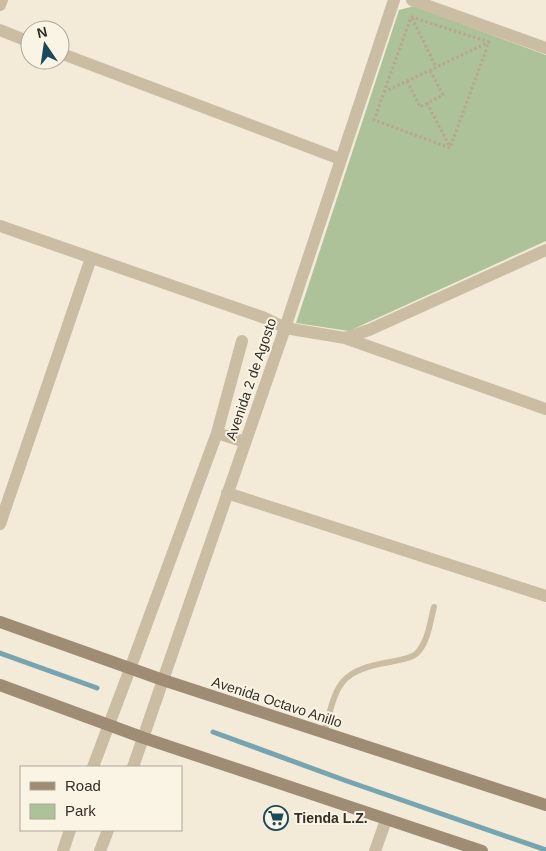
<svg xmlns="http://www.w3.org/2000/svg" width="546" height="851" font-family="Helvetica,sans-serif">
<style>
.park{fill:#adc298}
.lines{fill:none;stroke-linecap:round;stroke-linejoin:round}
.stream{stroke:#76a4b1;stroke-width:5}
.path{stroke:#b7a78e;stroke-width:3;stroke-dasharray:2.5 2.5;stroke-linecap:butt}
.service{stroke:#cbbda4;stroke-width:6}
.minor{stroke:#cbbda4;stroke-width:12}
.tertiary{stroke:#cbbda4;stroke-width:12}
.secondary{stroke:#9f8c75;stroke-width:12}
.labels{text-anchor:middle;stroke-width:4;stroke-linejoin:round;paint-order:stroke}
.street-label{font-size:14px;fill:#362e26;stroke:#faf4e5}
.poi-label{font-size:14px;font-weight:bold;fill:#362e26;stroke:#faf4e5;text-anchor:start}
</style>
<rect width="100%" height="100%" fill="#f3ebd8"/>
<path class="park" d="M414,6L546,55V241L349,331L296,323L399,10Z"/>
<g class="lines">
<path class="stream" d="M0,653L97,688
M213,732L344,780L546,850"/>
<path class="path" d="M411,17L489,42L450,148L374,120Z
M412,18L436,67
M407,81L420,107L443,95L430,70
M384,92L489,42
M427,103L450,147"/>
<path class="service" d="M324,733C337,685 337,671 390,662C398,660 410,659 416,654C428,643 430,622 434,607"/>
<path class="minor" d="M412,0L546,48
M0,5L2,0
M0,30L30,42
M60,53L340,159
M0,226L265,318L285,328L345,338L546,409
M345,338L369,330L546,250
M242,341L217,433L245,442
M227,493L546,596
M0,524L91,258
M130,669L217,433
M163,680L285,328L394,0
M375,851L386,820"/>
<path class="tertiary" d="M93,767L130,669
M133,767L163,680
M63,851L70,830
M100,851L108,830"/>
<path class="secondary" d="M0,622L163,680L546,805
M0,685L144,738L482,851"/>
</g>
<defs>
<symbol id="supermarket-ring" viewBox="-11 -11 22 22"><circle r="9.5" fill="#faf4e5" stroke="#1a4a59" stroke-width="1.5"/><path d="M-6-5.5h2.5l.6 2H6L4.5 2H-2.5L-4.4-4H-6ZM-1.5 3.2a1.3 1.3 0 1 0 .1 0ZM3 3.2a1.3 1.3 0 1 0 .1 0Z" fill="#1a4a59"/></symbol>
</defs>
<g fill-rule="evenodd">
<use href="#supermarket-ring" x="262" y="804" width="28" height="28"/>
</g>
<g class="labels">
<g class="street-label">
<text transform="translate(251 379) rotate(-71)" y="5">Avenida 2 de Agosto</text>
<text transform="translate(277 702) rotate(18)" y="5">Avenida Octavo Anillo</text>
</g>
<g class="poi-label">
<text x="294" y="823">Tienda L.Z.</text>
</g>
</g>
<rect x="20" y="766" width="162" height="65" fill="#faf4e5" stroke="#aca599"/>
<rect x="30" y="782" width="25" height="8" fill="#9f8c75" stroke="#aca599"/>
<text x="65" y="791" font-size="15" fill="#362e26">Road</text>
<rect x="30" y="804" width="25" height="15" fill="#adc298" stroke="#aca599"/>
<text x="65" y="816" font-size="15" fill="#362e26">Park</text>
<g transform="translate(45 45) rotate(347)"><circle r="24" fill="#faf4e5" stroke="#aca599"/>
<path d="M0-4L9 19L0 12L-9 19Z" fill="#1a4a59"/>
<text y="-8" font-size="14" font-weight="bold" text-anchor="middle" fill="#362e26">N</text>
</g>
</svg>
